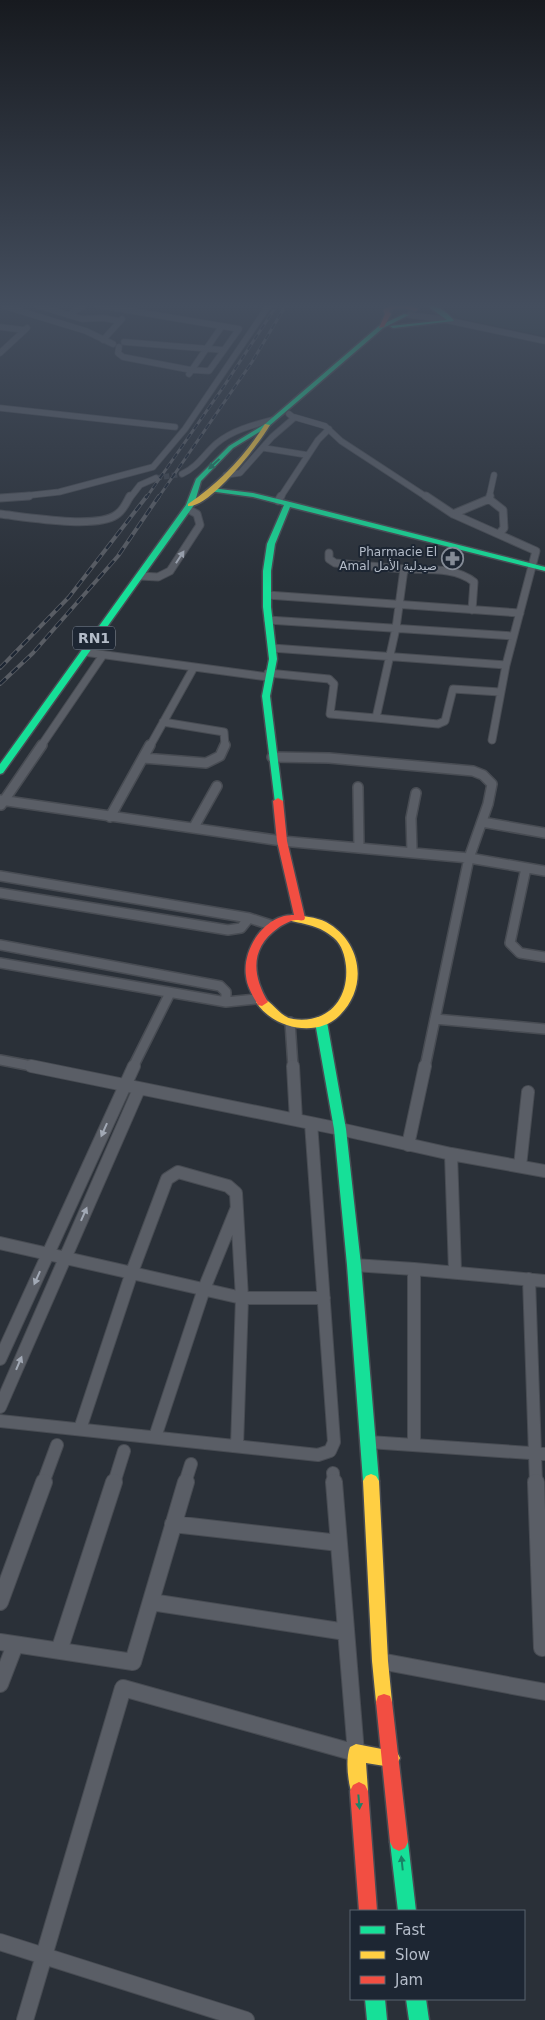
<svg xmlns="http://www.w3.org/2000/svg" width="545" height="2020" font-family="'DejaVu Sans',Cairo,sans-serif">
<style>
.green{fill:#273a3e}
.building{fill:#444950;stroke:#52575f}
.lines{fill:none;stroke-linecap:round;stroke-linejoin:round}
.street-tunnel{stroke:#3f454e;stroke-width:5.5;stroke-dasharray:5.5 2.5;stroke-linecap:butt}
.street-far4-casing{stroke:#484c53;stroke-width:7}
.street-far3-casing{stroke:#484c53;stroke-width:9}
.street-far2-casing{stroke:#484c53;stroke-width:12}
.street-far1-casing{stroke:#484c53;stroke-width:14}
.street-casing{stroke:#484c53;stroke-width:18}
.fast-casing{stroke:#484c53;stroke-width:3}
.slow-casing{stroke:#484c53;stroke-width:3}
.jam-casing{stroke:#484c53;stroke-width:3}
.street-far4{stroke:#5a5e66;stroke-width:5.5}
.street-far3{stroke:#5a5e66;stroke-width:7}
.street-far2{stroke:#5a5e66;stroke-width:9}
.street-far1{stroke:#5a5e66;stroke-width:12}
.street{stroke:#5a5e66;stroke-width:16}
.fast{fill:#16e098;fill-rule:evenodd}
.slow{fill:#ffcf43;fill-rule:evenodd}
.jam{fill:#f24e42;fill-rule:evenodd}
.rail-far1-casing{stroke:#595d64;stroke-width:3}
.rail-casing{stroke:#595d64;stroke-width:4}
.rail-far1{stroke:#1d2633;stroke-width:2;stroke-dasharray:6;stroke-linecap:butt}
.rail{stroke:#1d2633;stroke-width:2.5;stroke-dasharray:8;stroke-linecap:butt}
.oneway{fill:#1a8366}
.oneway2{fill:#a2a9b5}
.labels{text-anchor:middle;stroke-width:4;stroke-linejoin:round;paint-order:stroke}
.far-poi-label{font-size:12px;fill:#b4bcc9;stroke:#1d2633;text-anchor:end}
.shield{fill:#1d2633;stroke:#878f9c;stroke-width:1}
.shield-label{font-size:14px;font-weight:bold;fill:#b4bcc9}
</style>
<rect width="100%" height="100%" fill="#2a3038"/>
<path class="green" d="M442,305H545V336L462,319Z"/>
<path class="building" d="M451,551L464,554L456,565L443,562Z"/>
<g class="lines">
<path class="street-tunnel" d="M156,478L182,474"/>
<defs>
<path id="street-far4" d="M36,305L82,319L103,318L119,321
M97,305L239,329L209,371L192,370
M4,306L86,331L113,344
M68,315L85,305
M409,315L441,319L545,341
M0,327L24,330
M103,340L122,319
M124,342L223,350
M119,347L118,353L123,357L191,370
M0,353L27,328
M189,374L222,326
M0,408L175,427
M294,417L325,426L341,441L428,498
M264,448L307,455
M182,474C198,467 205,453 217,443C233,430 253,425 272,420
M226,475L240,473L272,437L294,418L289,414
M5,498L59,492L153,467L185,429L269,305
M130,498L140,485L156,478
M280,498L318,440L329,429
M489,498L494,475"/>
<path id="street-far3" d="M426,496L453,514L536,551L506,665L492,740
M0,498L29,496
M489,499L503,510L504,528L499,534
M489,499L490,496
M278,501L281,496
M0,514C26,517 96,529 116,515C123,511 126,503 130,496
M453,514L489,499
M404,569C427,570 456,567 474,582L472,610
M140,576L158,577L170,571L200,525L197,514L188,509
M267,595L520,613
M268,620L513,636
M272,648L506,665
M84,652L268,677
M268,673L329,679L334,684L330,714L376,718L396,628L404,569L335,563L329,559V553
M376,718L438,724L445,721L453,689L500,692
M163,722L224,732L225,746
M41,746L103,655
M150,746L193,669"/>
<path id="street-far2" d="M272,757L329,758L473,771L483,775L492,784L488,804L469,858L435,1019
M143,758L206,763L220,756L225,745
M358,787L359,848
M0,800L282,841L469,858L545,871
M1,805L42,745
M110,817L150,745
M482,822L545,833
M194,827L217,786
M412,852L411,818L416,793
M526,868L510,943L520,953L545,957
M0,876L249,918L271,925
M0,893L228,930L241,928L249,918
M0,945L220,986L226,992V1002
M0,963L226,1002L257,999
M290,1022L293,1067
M0,1060L37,1067
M133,1067L170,993
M425,1067L435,1019L545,1029"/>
<path id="street-far1" d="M31,1066L340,1129L451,1154L545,1171
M293,1066L296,1120
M408,1145L425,1066
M451,1154L455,1271
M520,1166L528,1092
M0,1243L242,1298H324
M354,1265L414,1269
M529,1279L536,1483
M0,1359L134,1066
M0,1407L139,1089
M0,1421L318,1455L330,1451L334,1442L311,1123
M80,1429L132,1272L167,1179L178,1172L228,1186L236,1193L242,1298L237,1446
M155,1437L204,1289L236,1210
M369,1442L545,1454
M414,1443V1269L545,1281
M333,1473L334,1483
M43,1483L57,1445
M114,1483L124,1451
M185,1483L191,1464"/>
<path id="street" d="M536,1482L542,1648
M173,1524L339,1543
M0,1602L44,1482
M151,1602L346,1632
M0,1642L133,1662L186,1482
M59,1651L114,1482
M380,1661L545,1692
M0,1684L15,1645
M0,1942L246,2020
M25,2020L123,1688L356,1753L334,1482"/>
<path id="fast" d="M426,305C437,305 448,312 454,321L393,328L390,326L447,320Z
M404,314L409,315L383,328L269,426L233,448L201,481L194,505L3,773L0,774V764L186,505L196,479L229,446L265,424L379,326Z
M211,488L253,493L290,502L545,567V571L290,507L275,544L271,571V607L277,659L270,696L283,801L278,804L275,803L262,696L269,659L263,607V571L267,544L284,505L253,497L209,491L208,490Z
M321,1018L327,1022L346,1129L361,1265L379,1481L376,1486L371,1488L366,1486L363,1481L347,1265L334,1129L315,1022Z
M399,1833L405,1836L408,1842L416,1911H398L390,1842L393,1836Z
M365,1999H385L387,2020H367Z
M406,1999H426L429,2020H409Z"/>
<path id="slow" d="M265,424L270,425C259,444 210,508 188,506V504C220,482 244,457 265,424Z
M292,915C302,916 316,917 326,922C361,941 369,986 340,1015C317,1039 272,1028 256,1002L262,998C273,1001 279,1017 293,1019C328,1024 349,999 346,966C345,956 342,945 334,938C319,925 307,925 288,920L287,918Z
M371,1474L376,1476L379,1481L388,1661L392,1702L390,1708L384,1710L378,1708L376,1702L372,1661L363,1481L366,1476Z
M356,1744L397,1752L400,1758L397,1764L391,1767L366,1763L368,1791L365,1797L359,1800L353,1797C348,1785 345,1759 350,1747Z"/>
<path id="jam" d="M393,305H408L418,309L415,311C406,308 398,306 389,311L391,314L384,327L379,328L385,314L383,310Z
M278,798L283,801L287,841L305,918L304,920C301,921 299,920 296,920C291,920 282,925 278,928C250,948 252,975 268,1002L262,1006L258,1005C253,996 247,987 246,976C242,949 265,914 294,915L277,841L273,801Z
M384,1694L390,1696L392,1702L408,1842L405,1848L399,1851L393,1848L390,1842L376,1702L378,1696Z
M359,1782L365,1785L368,1791L377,1911H359L350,1791L353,1785Z"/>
</defs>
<use href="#street-far4" class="street-far4-casing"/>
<use href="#street-far3" class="street-far3-casing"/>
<use href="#street-far2" class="street-far2-casing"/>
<use href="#street-far1" class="street-far1-casing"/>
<use href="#street" class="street-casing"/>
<use href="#fast" class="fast-casing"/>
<use href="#slow" class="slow-casing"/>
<use href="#jam" class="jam-casing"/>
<use href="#street-far4" class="street-far4"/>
<use href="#street-far3" class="street-far3"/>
<use href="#street-far2" class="street-far2"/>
<use href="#street-far1" class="street-far1"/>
<use href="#street" class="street"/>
<use href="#fast" class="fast"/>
<use href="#slow" class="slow"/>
<use href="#jam" class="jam"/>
<defs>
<path id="rail-far1" d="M146,498L224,386L277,305
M158,498L252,362L286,305"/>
<path id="rail" d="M0,668L69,597L147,496
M0,684L33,653L118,556L159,496"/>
</defs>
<use href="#rail-far1" class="rail-far1-casing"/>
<use href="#rail" class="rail-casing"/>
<use href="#rail-far1" class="rail-far1"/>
<use href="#rail" class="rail"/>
</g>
<defs><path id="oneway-solid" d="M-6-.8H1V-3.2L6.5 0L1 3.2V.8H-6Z" transform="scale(1.25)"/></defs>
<g class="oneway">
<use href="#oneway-solid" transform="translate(214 464) rotate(137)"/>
<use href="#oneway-solid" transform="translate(359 1802) rotate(85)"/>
<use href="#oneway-solid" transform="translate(402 1863) rotate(-96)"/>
</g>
<g class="oneway2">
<use href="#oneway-solid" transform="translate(180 557) rotate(-57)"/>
<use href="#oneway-solid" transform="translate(104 1130) rotate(114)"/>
<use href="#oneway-solid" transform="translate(84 1214) rotate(-66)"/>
<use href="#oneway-solid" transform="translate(37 1278) rotate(114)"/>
<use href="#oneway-solid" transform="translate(19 1363) rotate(-67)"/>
</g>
<linearGradient id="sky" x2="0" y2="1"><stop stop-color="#171a1f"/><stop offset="0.52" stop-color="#444e5e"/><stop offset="1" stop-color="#444e5e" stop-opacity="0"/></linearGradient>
<rect width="545" height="588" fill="url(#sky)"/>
<defs>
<symbol id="pharmacy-ring" viewBox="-11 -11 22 22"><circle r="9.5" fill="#1d2633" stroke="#848b96" stroke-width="1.5"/><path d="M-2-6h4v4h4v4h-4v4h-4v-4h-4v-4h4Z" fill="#848b96"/></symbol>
</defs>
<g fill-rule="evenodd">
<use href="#pharmacy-ring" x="440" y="546" width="25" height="25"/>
</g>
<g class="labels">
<g class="far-poi-label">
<text x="437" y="556">Pharmacie El<tspan x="437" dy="14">Amal صيدلية الأمل</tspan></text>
</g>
<rect class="shield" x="73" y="626.5" width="42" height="23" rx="4"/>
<g class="shield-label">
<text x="94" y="643">RN1</text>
</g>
</g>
<rect x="350" y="1910" width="175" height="90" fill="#1d2633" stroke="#59626f"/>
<rect x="360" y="1926" width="25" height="8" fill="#16e098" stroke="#59626f"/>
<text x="395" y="1935" font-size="15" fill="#b4bcc9">Fast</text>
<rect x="360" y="1951" width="25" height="8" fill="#ffcf43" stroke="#59626f"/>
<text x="395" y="1960" font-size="15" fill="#b4bcc9">Slow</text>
<rect x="360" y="1976" width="25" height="8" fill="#f24e42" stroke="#59626f"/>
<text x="395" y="1985" font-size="15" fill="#b4bcc9">Jam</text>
</svg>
